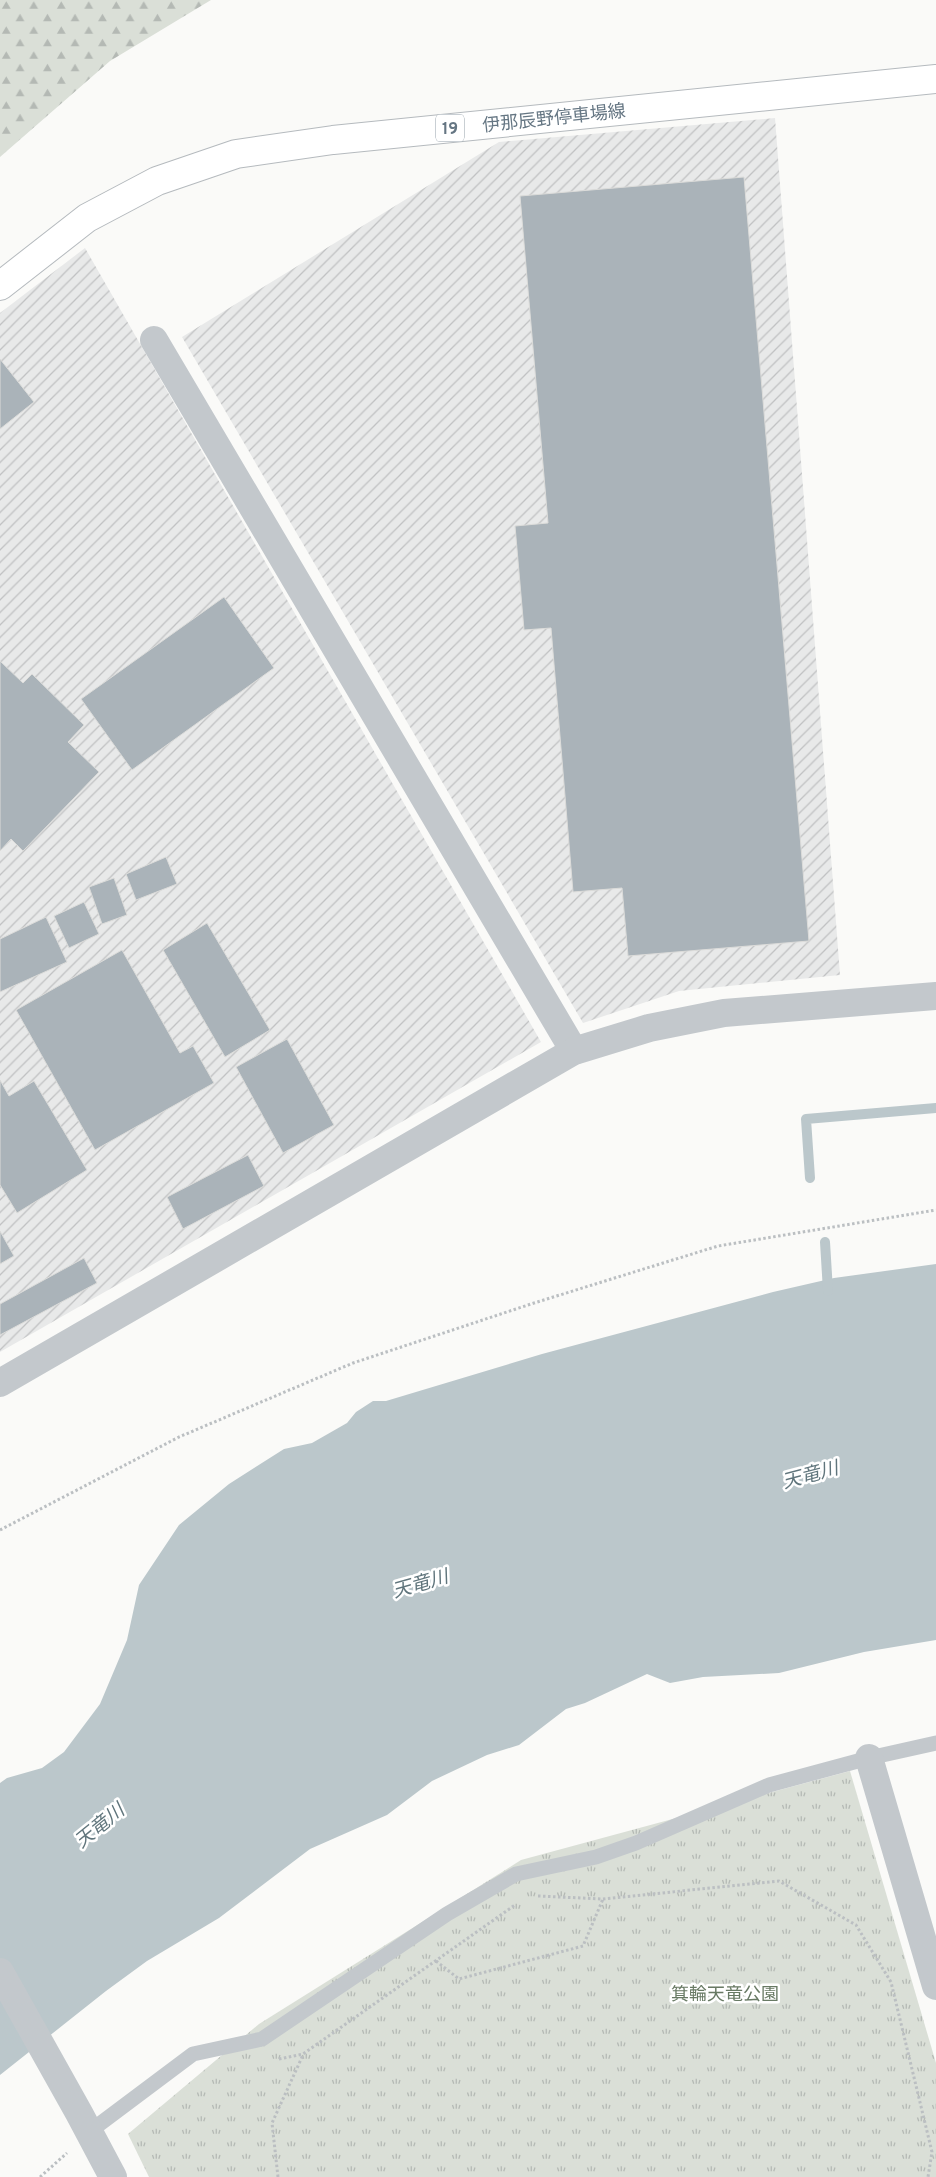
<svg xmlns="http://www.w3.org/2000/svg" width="936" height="2177" font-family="Overpass,'Noto Sans JP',sans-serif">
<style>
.industrial{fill:url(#industrial-furrows)}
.grass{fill:url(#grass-tufts)}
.forest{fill:url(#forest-firs)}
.water{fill:#bbc7cb}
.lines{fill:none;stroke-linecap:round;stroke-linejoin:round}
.stream{stroke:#bbc7cb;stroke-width:10}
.building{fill:#aab3b9;stroke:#dcdcda}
.primary-casing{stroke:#b5babe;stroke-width:30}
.path{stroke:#bbbfc2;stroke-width:3;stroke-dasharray:2.5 2.5;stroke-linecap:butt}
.service{stroke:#c3c8cc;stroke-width:15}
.minor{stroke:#c3c8cc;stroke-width:28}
.tertiary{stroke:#c3c8cc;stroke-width:28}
.primary{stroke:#fff;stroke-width:28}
.labels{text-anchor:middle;stroke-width:5;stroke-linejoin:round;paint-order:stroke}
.shield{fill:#fff;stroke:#939fa8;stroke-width:1}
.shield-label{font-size:16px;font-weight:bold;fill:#657683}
.street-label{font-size:18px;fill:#657683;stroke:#fff}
.park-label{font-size:18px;fill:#687a64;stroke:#fff}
.water-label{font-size:19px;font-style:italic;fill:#60757c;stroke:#fff}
</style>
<defs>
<pattern id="industrial-furrows" width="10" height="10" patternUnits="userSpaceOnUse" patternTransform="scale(1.25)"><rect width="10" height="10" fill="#e8e9e9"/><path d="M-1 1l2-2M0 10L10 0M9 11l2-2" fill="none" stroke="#c0c1c2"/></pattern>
<pattern id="grass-tufts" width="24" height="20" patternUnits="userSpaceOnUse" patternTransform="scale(1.25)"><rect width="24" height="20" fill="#dadfd7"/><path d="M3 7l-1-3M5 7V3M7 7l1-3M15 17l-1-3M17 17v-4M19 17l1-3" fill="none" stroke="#b4b9b4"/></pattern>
<pattern id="forest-firs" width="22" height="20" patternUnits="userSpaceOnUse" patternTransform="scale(1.25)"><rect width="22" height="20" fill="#dadfd7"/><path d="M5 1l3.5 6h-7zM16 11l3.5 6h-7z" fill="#b4b9b4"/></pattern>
</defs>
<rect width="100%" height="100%" fill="#fafaf8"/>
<path class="industrial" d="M775,118L840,975L679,991L583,1023L182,337L499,142Z
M85,248L541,1042L0,1352V313Z"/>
<path class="grass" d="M850,1771L936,2063V2177H149L128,2134L259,2024L521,1860Z"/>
<path class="forest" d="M0,0H211L110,61L0,157Z"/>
<path class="water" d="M936,1264V1640L864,1652L779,1673L703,1677L670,1683L647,1674L585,1703L566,1709L519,1745L487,1755L432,1781L387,1815L310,1849L219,1918L147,1961L106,1991L0,2075V1783L7,1778L42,1768L64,1752L100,1704L127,1640L139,1585L179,1525L229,1484L284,1449L312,1443L347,1423L356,1412L373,1401H386L542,1354L773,1292L834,1278Z"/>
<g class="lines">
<path class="stream" d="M810,1178L806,1119L936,1108
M825,1242L828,1291"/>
</g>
<path class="building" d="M744,177L809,941L628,956L622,888L573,892L551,628L524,630L515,526L548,523L520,196Z
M0,359L34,402L0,429Z
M224,597L274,668L132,770L81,699Z
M0,661L23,683L32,674L84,725L68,742L99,772L23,851L11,839L0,851Z
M166,857L177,884L136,900L126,874Z
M114,878L127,915L102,924L89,887Z
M84,902L99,934L69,948L54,916Z
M46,917L67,962L0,992V939Z
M207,923L270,1030L225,1057L163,950Z
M122,950L180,1053L193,1046L214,1083L95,1150L16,1010Z
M287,1039L334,1125L283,1153L236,1067Z
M0,1080L9,1096L34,1081L87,1170L17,1213L0,1185Z
M248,1155L264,1186L183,1229L167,1197Z
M0,1231L14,1256L0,1264Z
M84,1258L97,1283L0,1335V1304Z"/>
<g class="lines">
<defs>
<path id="primary" d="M0,286L87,218L157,181L236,154L333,140L936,79"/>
</defs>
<use href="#primary" class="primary-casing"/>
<path class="path" d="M0,1530L179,1437L353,1363L534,1303L718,1246L936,1210
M538,1896L603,1899L779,1881L856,1925L891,1982L932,2152L928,2177
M436,1961L459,1979L583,1946L603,1899
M279,2059L303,2054L515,1905
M40,2177L67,2153
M278,2177L272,2123L303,2055"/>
<path class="service" d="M89,2132L193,2054L262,2039L447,1914L516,1874L596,1857L636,1843L769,1785L869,1758L936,1743"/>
<path class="minor" d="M154,340L574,1051"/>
<path class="tertiary" d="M0,1383L574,1051L649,1028L724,1013L936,996
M869,1758L936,1986
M0,1972L79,2113L113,2177"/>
<use href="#primary" class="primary"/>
</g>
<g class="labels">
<rect class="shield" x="436" y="114.5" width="28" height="27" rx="4"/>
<g class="shield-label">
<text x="450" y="134">19</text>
</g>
<g class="street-label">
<text transform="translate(554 118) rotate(-6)" y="6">伊那辰野停車場線</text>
</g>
<g class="park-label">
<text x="725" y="2000">箕輪天竜公園</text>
</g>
<g class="water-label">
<text transform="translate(810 1474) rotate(-15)" y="7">天竜川</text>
<text transform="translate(420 1583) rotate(-16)" y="7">天竜川</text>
<text transform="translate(99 1825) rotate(-39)" y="7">天竜川</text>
</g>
</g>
</svg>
